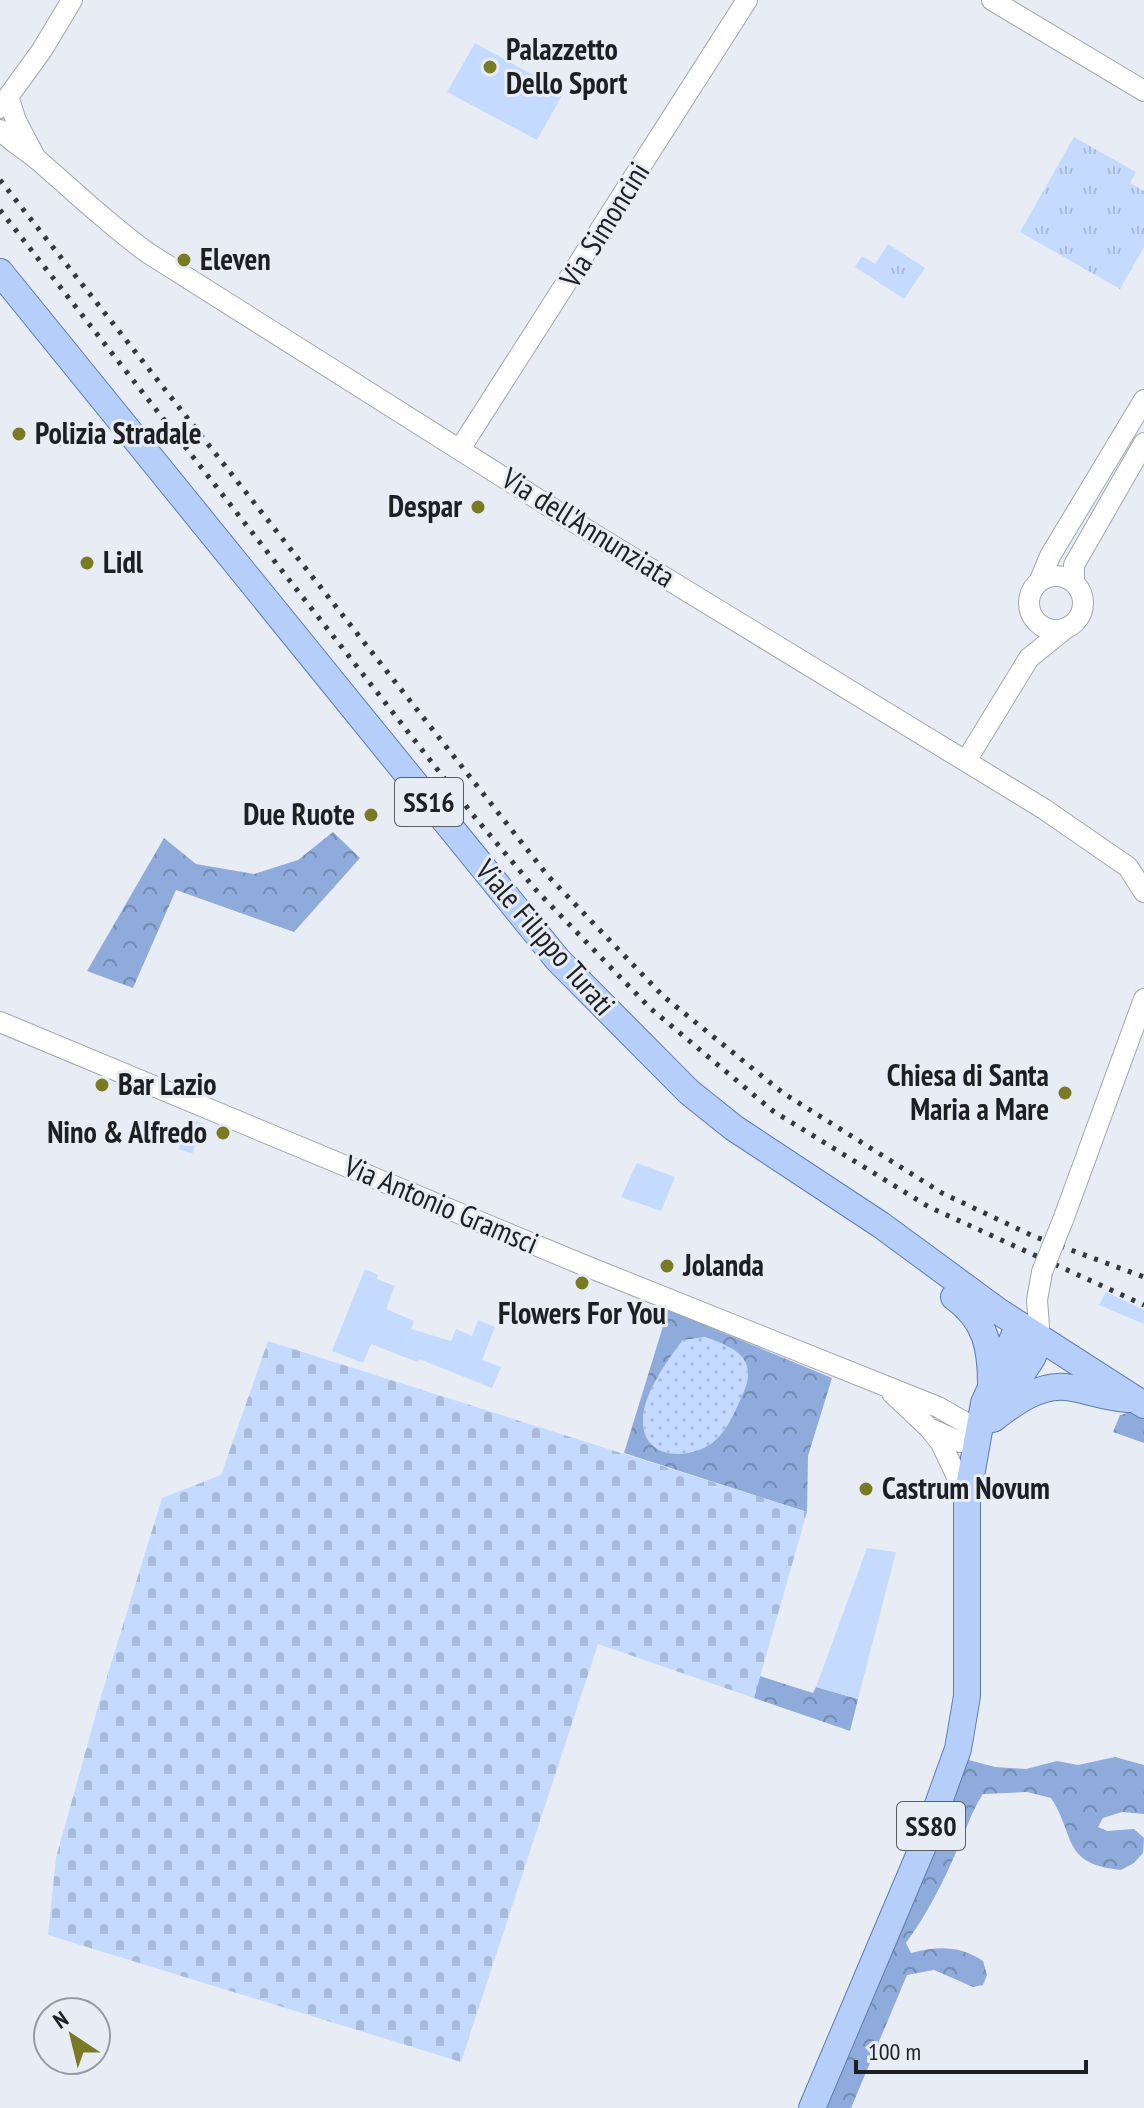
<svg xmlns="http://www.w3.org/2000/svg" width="1144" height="2108" font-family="'PT Sans Narrow',sans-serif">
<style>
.grass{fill:url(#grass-dots)}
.forest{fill:url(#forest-crowns);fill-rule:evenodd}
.cemetery{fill:url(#cemetery-stones)}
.park{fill:url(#park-tufts)}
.garden{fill:#c5daff}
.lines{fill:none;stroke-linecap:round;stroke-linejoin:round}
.tertiary-casing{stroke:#a1a5ad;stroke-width:22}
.primary-casing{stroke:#5f7bac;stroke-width:28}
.tertiary{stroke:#fff;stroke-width:20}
.primary{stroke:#b5cefa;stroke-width:26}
.rail{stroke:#36383c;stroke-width:5;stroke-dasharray:4 8;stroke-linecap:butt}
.tertiary-bridge-casing{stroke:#a1a5ad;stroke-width:22;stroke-linecap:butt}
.tertiary-bridge{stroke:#fff;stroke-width:20}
.poi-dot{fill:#797b24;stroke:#e8edf5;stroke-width:3}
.labels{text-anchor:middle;stroke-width:6;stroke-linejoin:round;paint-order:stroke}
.shield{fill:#e8edf5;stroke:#5a5d61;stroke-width:2}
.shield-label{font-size:28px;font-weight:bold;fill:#1d1f22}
.poi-label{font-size:30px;font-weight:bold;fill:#1d1f22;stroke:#e8edf5;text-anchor:start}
.street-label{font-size:30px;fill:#1d1f22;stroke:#e8edf5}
</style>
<defs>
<pattern id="grass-dots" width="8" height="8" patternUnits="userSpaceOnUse" patternTransform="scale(2)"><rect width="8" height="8" fill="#c5daff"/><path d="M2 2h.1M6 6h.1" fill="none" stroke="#a9bbda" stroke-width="1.8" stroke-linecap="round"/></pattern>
<pattern id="forest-crowns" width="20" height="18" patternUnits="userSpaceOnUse" patternTransform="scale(2)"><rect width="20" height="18" fill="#8fabdb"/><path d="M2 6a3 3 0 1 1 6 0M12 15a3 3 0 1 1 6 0" fill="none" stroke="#748bb1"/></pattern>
<pattern id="cemetery-stones" width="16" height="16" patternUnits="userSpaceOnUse" patternTransform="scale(2)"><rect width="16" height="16" fill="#c5daff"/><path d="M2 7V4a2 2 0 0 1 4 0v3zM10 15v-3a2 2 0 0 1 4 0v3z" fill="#a9bbda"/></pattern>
<pattern id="park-tufts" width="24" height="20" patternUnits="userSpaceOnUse" patternTransform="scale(2)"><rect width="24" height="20" fill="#c5daff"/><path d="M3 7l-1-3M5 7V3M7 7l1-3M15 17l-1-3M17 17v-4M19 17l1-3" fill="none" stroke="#a9bbda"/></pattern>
</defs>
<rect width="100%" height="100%" fill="#e8edf5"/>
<path class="grass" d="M706,1337C733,1347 758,1357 744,1391C736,1409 728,1431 712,1443C687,1461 643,1459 643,1421C642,1396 668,1359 683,1340Z"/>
<path class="forest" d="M333,832L360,858L294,932L176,890L133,988L87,971L164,838L196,864L254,874L298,860Z
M668,1310L832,1378L808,1456L807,1512L624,1453ZM705,1337C733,1347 758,1357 744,1391C736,1409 728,1431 712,1443C687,1461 643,1459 643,1421C642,1396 668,1359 683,1340Z
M1134,1411L1144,1418V1443L1113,1432L1120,1415Z
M760,1676L813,1693L816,1687L858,1699L850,1731L754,1698Z
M1115,1757L1144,1765V1814L1122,1812L1103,1818L1098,1827L1107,1831L1134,1829L1144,1838L1143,1853L1134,1863L1121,1870C1061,1864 1076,1836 1051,1798L1027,1792L983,1794C971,1812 966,1831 957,1850C943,1883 927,1914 906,1943L911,1953C937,1946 960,1945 983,1961L987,1975L983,1985L973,1987L934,1970L907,1975L851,2108H812L965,1759L995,1767L1026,1769L1057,1761L1078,1765Z"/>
<path class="cemetery" d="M268,1341L807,1512L754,1698L598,1644L461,2062L48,1935L56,1858L99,1703L162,1498L221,1475Z"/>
<path class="park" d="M1074,137L1136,172L1130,183L1144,191V247L1120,289L1020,232Z
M888,244L925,268L904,299L855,267L862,256L875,264Z"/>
<path class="garden" d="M475,43L564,92L537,140L447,92Z
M191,1119L204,1124L192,1154L179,1149Z
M637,1163L675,1177L661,1211L621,1197Z
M365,1269L378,1275L377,1279L395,1286L386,1309L414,1321L411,1329L451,1341L456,1329L472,1336L478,1320L495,1327L482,1360L501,1367L492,1388L419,1359L417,1362L371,1344L363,1363L332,1351Z
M1106,1292L1144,1310V1324L1099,1305Z
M867,1548L896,1552L858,1699L816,1687Z"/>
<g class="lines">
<defs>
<path id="tertiary" d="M992,0L1144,91
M9,99L16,121L35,157
M0,108L42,50L72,0
M0,130C14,144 25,149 39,161C75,192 109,225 148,253L574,522L1044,809L1128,867L1144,892
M460,449L747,0
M1029 603a27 27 0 1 1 54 0a27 27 0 1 1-54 0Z
M1040,580L1050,556L1144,400
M1074,582V565L1144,443
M966,761L1029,658L1065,629
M0,1022L581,1264L938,1407L966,1423L978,1443L960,1442L929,1428
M1063,1220L1144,999
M1040,1340L1037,1300L1042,1272
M892,1393L929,1428L941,1443L967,1498"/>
<path id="primary" d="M0,272L558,960L689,1092L734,1128L881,1225L998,1311L1144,1405
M954,1297C986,1320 991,1348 991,1384
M999,1409L1032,1358L1040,1340
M993,1419C1014,1403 1039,1384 1066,1387C1087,1390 1106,1398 1128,1399
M812,2108L923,1846L958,1749L967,1696V1498L984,1403L1019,1325"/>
</defs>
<use href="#tertiary" class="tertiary-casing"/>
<use href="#primary" class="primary-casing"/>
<use href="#tertiary" class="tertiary"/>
<use href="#primary" class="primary"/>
<path class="rail" d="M0,180L548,876L663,996L783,1093L942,1193L1033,1236L1144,1277
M0,210L473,815L536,890L650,1008L773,1111L929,1207L1144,1305"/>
<defs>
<path id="tertiary-bridge" d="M1042,1272L1063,1220"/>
</defs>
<use href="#tertiary-bridge" class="tertiary-bridge-casing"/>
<use href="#tertiary-bridge" class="tertiary-bridge"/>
</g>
<g class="poi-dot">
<circle cx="490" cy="67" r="8"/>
<circle cx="184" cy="260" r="8"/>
<circle cx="19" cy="434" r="8"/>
<circle cx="478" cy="507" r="8"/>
<circle cx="87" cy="563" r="8"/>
<circle cx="371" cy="815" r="8"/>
<circle cx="102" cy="1085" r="8"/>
<circle cx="1065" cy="1093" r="8"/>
<circle cx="223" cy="1133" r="8"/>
<circle cx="667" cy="1266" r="8"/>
<circle cx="582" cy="1283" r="8"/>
<circle cx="866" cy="1489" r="8"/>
</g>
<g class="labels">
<g class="shield">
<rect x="395" y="778" width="68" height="48" rx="6"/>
<rect x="897" y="1802" width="68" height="48" rx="6"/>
</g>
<g class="shield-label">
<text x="429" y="812">SS16</text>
<text x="931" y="1836">SS80</text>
</g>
<g class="poi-label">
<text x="506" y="60">Palazzetto<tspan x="506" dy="34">Dello Sport</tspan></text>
<text x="200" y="270">Eleven</text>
<text x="35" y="444">Polizia Stradale</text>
<text x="462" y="517" text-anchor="end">Despar</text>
<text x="103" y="573">Lidl</text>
<text x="355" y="825" text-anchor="end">Due Ruote</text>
<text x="1049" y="1086" text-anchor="end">Chiesa di Santa<tspan x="1049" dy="34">Maria a Mare</tspan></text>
<text x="118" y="1095">Bar Lazio</text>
<text x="207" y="1143" text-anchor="end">Nino &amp; Alfredo</text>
<text x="683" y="1276">Jolanda</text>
<text x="582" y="1324" text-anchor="middle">Flowers For You</text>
<text x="882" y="1499">Castrum Novum</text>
</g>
<g class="street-label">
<text transform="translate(605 225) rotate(-58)" y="10">Via Simoncini</text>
<text transform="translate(588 528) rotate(32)" y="10">Via dell'Annunziata</text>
<text transform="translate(545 938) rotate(49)" y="10">Viale Filippo Turati</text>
<text transform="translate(441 1205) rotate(23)" y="10">Via Antonio Gramsci</text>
</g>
</g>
<g transform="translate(72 2036) rotate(325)"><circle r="38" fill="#e8edf5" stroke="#979ba1" stroke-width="2"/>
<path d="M0-6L14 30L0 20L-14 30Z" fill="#797b24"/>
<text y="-12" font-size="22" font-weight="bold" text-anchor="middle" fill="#1d1f22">N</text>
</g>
<path d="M856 2060v12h230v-12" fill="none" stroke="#1d1f22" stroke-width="4"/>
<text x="868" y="2060" font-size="24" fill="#1d1f22" stroke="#e8edf5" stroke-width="6" paint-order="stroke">100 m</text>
</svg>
